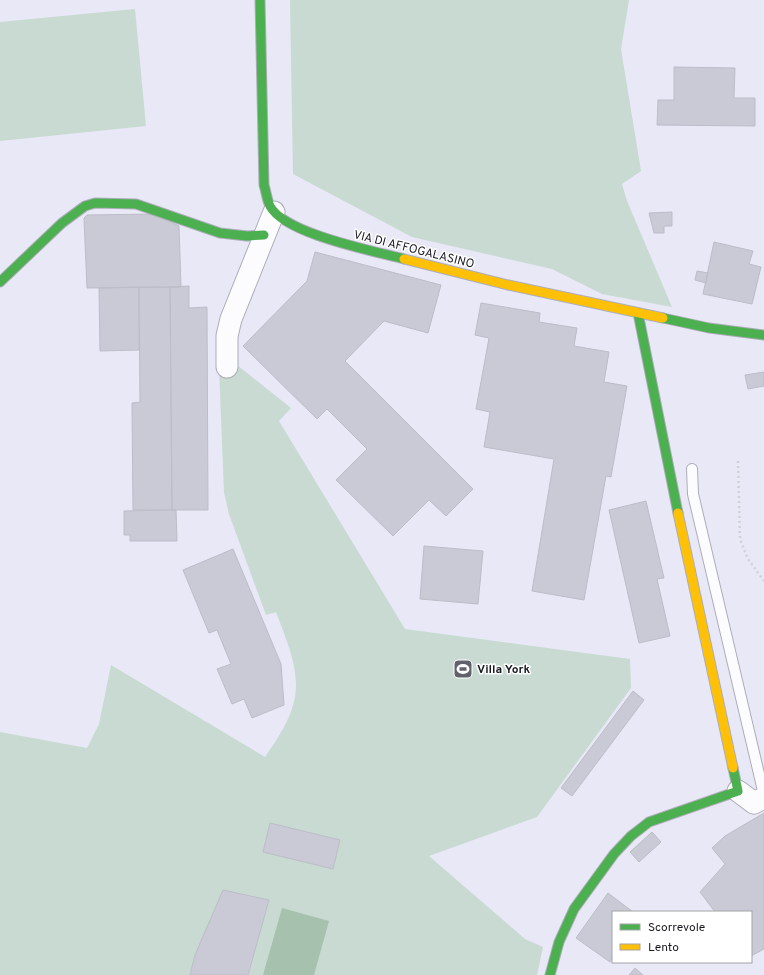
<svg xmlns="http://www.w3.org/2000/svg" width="764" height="975" font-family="Overpass,sans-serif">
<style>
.green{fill:#c8dad1}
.water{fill:#a6c2af}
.building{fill:#cacad7;stroke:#bdbdc8}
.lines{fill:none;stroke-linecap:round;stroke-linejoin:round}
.lane-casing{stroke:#adadb9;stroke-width:12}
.street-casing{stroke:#adadb9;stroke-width:23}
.fast-casing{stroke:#adadb9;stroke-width:11}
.slow-casing{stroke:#adadb9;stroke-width:11}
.path{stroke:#d1d1d5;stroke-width:2.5;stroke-dasharray:2 3;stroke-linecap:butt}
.lane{stroke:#fcfcfe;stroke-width:10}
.street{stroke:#fcfcfe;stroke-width:21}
.fast{stroke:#4caf50;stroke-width:9}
.slow{stroke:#ffc107;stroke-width:9}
.labels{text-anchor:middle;stroke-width:3;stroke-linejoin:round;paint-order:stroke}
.street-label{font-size:12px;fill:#191923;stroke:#fff}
.poi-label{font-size:12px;font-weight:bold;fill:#191923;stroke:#fff;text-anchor:start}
</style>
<rect width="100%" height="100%" fill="#e8e8f7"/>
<path class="green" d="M290,0H629L621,49L641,171L622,184L627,201L672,307L602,294L552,269L412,237L293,174Z
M135,9L146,126L0,141V22Z
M237,365L291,408L279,421L405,629L630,659L631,688L537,817L429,856L525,939L543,947L537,975H0V732L87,748L99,724L111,665L265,757C308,697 301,677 276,612L266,615L229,514L224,492L219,367Z"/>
<path class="water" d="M282,908L329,921L314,975H263Z"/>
<path class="building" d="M674,67L735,68L734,98H755V126L657,125L658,100H674Z
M672,212V226H664V233H654L649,213Z
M156,214L179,226L181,287L87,288L84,218L87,215Z
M714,242L753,251L749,264L761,267L752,304L703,294Z
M315,252L441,285L428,333L384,321L345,361L473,489L446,516L429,500L393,536L336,480L367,449L327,409L317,419L243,346L307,281Z
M697,271L708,273L706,283L695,280Z
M189,286V308L207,307L208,510H172L170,287Z
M139,287V350L100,351L99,288Z
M139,287H170L172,510H133L132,403L140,402Z
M481,303L540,313L539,322L577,328L574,346L609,352L604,382L627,386L611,477L606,476L584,600L532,591L554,459L484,447L490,412L476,409L489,338L475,335Z
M764,372V386L748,389L745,375Z
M646,501L664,578L657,579L670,636L639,643L609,510Z
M176,510L177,541H130V535H124V511Z
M424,546L483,551L478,604L420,599Z
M233,549L281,664L284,705L252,718L244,699L232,704L217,669L231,664L217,630L209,633L183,570Z
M633,691L644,700L572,796L561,788Z
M764,813V949L751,956V912H715L700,892L725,864L712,848L725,836Z
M270,823L340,840L333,869L263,852Z
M652,832L661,842L639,862L630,852Z
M223,890L269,900L248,975H190L195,955Z
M608,893L633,912H613V957L610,962L576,938Z
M635,968L643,975H629Z"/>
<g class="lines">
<defs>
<path id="lane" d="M692,469L693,494L764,795"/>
<path id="street" d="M227,367V336L231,319L274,212
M738,791L754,803L764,798"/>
<path id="fast" d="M260,0L264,185C266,191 267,200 270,206C285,234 374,251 404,259
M0,282L62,223L85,206L95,203L136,204L220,233L247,236L264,235
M638,313L678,513
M663,318L709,328L764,335
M550,975L559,942L574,909L614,854L631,836L649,822L738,791L733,768"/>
<path id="slow" d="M404,259L508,285L663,318
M678,513L733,768"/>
</defs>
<use href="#lane" class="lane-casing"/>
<use href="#street" class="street-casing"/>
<use href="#fast" class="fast-casing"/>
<use href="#slow" class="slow-casing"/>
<path class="path" d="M738,461L740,539L748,559L764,581"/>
<use href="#lane" class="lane"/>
<use href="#street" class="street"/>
<use href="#fast" class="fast"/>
<use href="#slow" class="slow"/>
</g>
<defs>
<symbol id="stadium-square" viewBox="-11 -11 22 22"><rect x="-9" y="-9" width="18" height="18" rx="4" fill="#61616d" stroke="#fff"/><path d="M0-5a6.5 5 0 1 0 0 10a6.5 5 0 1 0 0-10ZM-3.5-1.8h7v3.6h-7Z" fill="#fff"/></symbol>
</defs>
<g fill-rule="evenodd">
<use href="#stadium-square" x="452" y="658" width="22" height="22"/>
</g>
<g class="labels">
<g class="street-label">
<text transform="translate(414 249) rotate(14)" y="4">VIA DI AFFOGALASINO</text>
</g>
<g class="poi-label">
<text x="477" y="673">Villa York</text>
</g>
</g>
<rect x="612" y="911" width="140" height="52" fill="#ffffff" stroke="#a3a3a7"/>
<rect x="620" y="924" width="20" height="6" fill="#4caf50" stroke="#a3a3a7"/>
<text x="648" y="931" font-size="12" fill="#191923">Scorrevole</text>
<rect x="620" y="944" width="20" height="6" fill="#ffc107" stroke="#a3a3a7"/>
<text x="648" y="951" font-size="12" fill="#191923">Lento</text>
</svg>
